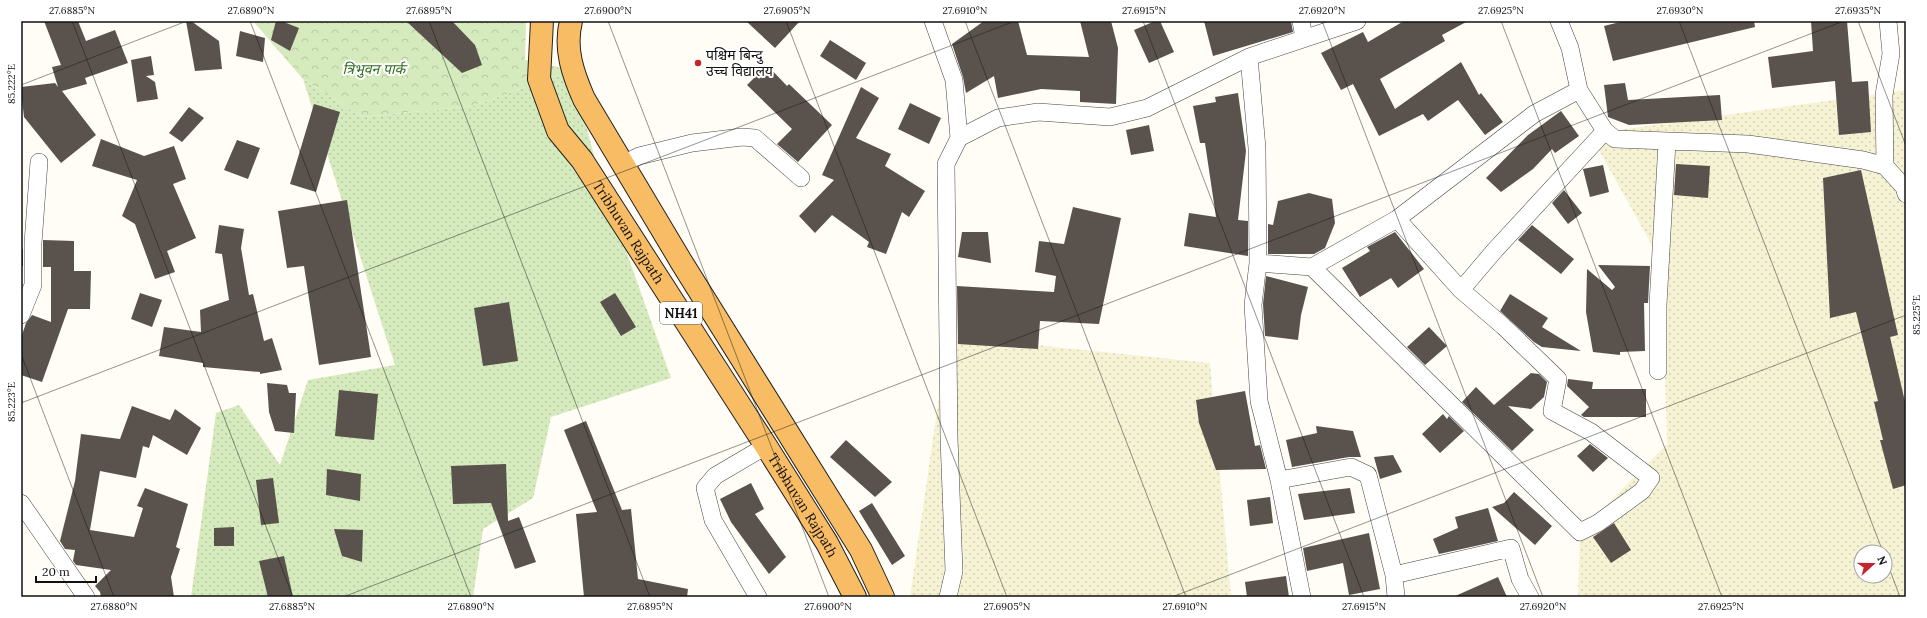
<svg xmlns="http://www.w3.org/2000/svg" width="1927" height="618" font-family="Lora,'Noto Sans Devanagari',serif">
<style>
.farmland{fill:url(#farmland-dots);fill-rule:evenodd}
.grass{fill:url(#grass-dots)}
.park{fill:url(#park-crowns)}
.building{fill:#5a524d}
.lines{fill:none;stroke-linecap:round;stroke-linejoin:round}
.minor-casing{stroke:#444;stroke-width:18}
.trunk-casing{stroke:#222;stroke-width:24}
.minor{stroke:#fff;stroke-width:17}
.trunk{stroke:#f7bc64;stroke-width:22}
.ticks{fill:none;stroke:#111;stroke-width:1;stroke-opacity:0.45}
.poi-dot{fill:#c4262e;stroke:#fff;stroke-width:1.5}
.labels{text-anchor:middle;stroke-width:4;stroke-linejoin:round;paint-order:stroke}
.shield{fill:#fff;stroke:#585858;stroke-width:1}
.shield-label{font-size:13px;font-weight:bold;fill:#111}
.poi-label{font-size:14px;fill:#111;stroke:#fff;text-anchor:start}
.park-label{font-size:14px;font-style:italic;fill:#2f6b1f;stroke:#fff}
.street-label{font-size:14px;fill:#111;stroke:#fff}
.neatline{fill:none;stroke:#111;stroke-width:1.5}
.ticks-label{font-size:10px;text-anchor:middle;fill:#111}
</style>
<defs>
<pattern id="farmland-dots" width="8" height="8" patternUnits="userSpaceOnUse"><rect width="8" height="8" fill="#f6f3d4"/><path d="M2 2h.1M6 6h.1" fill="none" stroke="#d2cfb5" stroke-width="1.8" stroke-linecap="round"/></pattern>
<pattern id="grass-dots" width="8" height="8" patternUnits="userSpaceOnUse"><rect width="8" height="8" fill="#d5ebbd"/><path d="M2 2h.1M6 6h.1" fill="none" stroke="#b6c8a1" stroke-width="1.8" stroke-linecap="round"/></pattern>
<pattern id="park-crowns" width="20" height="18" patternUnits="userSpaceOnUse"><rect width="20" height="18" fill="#d5ebbd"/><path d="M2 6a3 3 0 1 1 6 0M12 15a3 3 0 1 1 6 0" fill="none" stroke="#b6c8a1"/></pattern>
</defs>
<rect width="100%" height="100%" fill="#fffdf5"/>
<path class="farmland" d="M1906,90V597H1578L1580,532L1667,444L1662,263L1590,134ZM1861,552H1885V576H1861Z
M948,336L1210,363L1231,597H910Z"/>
<path class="grass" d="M571,70L599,174L671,378L551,417L533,498L483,529L473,597H191L216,413L239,405L280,465L308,380L395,365L303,79L362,117L473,106Z"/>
<path class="park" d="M253,21H526L525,60L571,70L473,106L362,117L303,79Z"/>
<path class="building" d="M44,21H78L86,41L115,30L128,63L85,78L87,84L62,91L96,135L61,163L24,117L21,91V87L55,83L58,87L52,67L61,65Z
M186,21H191L219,41L222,69L195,71Z
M276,21H281L299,28L290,51L271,40Z
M406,21H452L475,45L482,65L462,73Z
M746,21H800L775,48Z
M984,21H1018L1027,55L1089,57L1080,21H1111L1118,48L1116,104L1080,102V91L1041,89L998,98L994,76L966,93L963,77L952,44Z
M1155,21H1160L1174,52L1149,63L1134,30Z
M1204,21H1291L1293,32L1213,56Z
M1404,21H1468L1442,35L1445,41L1380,79L1395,109L1461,62L1479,95L1481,93L1503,122L1485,135L1458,100L1428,121L1423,114L1379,136L1353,84L1341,90L1321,53L1363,32L1368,42Z
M1624,21H1754L1755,27L1613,61L1604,26Z
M1811,21H1847L1852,82L1868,81L1871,132L1839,135L1835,81L1772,88L1768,57L1813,51Z
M240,31L265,38L263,62L236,56Z
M830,40L866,63L856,80L820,56Z
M151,56L154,75L146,76L155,82L158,99L137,102L131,60Z
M767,65L787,86L789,84L832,125L798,162L777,144L792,129L747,85Z
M1625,83L1628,100L1720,95L1722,120L1629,125L1608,117L1604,85Z
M861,87L879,98L856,138L891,154L885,166L925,191L909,217L902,212L886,254L867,247L869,242L832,215L815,233L799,216L834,180L822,175Z
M1238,93L1246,151L1238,220L1248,221V256L1184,246L1189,213L1216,217L1205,143H1200L1193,106L1216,102L1215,97Z
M910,103L941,118L929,144L898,129Z
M314,104L340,112L316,192L290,184Z
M189,107L204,118L182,142L169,133Z
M1561,111L1579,136L1555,153L1552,149L1533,169L1501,192L1486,178L1528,135Z
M1149,125L1154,151L1131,155L1126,130Z
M101,139L144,156L174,146L186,179L173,184L196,238L167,251L175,272L155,279L135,224L122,216L137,180L92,166Z
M237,140L260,148L248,179L224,170Z
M1676,164L1710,166L1708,198L1674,195Z
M1603,165L1609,192L1590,197L1583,169Z
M1861,170L1898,335L1890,337L1906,406V485L1893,489L1880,440H1883L1874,402L1878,401L1856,312L1830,318L1823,178Z
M1564,190L1582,213L1568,224L1552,203Z
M1309,193L1332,199L1335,223L1325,248L1314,254H1268V224L1273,225L1278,201Z
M347,200L371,357L319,365L304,266L287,268L278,211Z
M1073,207L1121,218L1099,324L1040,321L1038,349L958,344L957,286L1054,292L1056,276L1035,272L1039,241L1064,244Z
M219,225L244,229L241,248L249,295L253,294L264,341L272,338L282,370L260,374V372L203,367V363L159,356L164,327L201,332L200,310L229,300L222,254L215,253Z
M1532,225L1574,259L1561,274L1518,240Z
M962,232H988L991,263L958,257Z
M1395,232L1424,269L1398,288L1391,278L1360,297L1342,268L1370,251L1367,247Z
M43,240L74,241V271H91L90,309H68L42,382L21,375V338L26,323L32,315L51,322V267H43Z
M23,249V266H21V250Z
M1598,265L1650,266L1648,303H1644L1645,351L1620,352V355L1593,352L1586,312L1587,269L1612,290L1615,287Z
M1266,276L1308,287L1301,315L1298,340L1265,336L1263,304Z
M140,293L162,300L152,327L131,319Z
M615,293L636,327L621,336L600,302Z
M1510,294L1548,318L1542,327L1581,351L1542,347L1534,342L1500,311Z
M509,302L518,361L483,366L474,308Z
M1429,327L1447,346L1425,365L1407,347Z
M1531,373L1539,374L1547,382L1544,397L1531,409L1508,406L1534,430L1512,451L1462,402L1476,387L1494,405Z
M1568,379L1593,382L1592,389H1646V417H1584L1581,415L1589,407L1567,386Z
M267,383L287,385L289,393H296L294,433L275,431L269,412Z
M339,390L378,394L374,440L335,436Z
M1245,391L1255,446L1260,445L1266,469L1216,470L1199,423L1196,400Z
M132,406L170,420L175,409L201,428L187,455L153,435L149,448L143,446L136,478L100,471L90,530L134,537L143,508L137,506L145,488L188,504L176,547L180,549L171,577L174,597H101L100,592L95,586L111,570L76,565L73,561L75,550L65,549L60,541L75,481L81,434L120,439Z
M1443,414L1447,419L1449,416L1464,431L1440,453L1422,434Z
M586,421L622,510L631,509L638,579L688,589L687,597H584L576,514L597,512L564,430Z
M1316,426L1353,431L1361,457H1349L1292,467L1286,440L1317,433Z
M846,440L892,482L875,497L830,457Z
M1590,444L1608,458L1593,472L1577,456Z
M1393,455L1402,472L1380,479L1374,457Z
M506,464L508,521L519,517L536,562L515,569L491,503L453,504L451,466Z
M327,469L361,474L360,501L326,495Z
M273,478L279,523L261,525L256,480Z
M751,483L764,509L755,514L786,557L769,574L731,522L720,499Z
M1350,488L1355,513L1304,520L1298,494Z
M1514,492L1552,526L1535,545L1492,507L1504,503Z
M1270,497L1273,523L1250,526L1247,500Z
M872,503L905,556L892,565L859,511Z
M1488,508L1498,541L1439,554L1433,539L1458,528L1455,517Z
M1614,523L1631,550L1611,563L1593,537Z
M234,527V546H214V528Z
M334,529L363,530L362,562L342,556Z
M1369,533L1380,589L1349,595L1343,563L1307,571L1303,548Z
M284,556L293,597H268L259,561Z
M1286,576L1289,597H1247L1245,582Z
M1498,577L1507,597H1453Z"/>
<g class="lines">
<defs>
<path id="minor" d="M933,21L954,80L959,138
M1301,21L1304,38
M1559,21L1570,48L1579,90L1605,131L1615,139L1748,144L1863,160L1885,166L1904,187L1906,194
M1249,57L1257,148L1258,263L1312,267L1397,219L1534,114L1579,90
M623,164L639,156L692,143L742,137L755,138L801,178
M1885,166L1884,95L1891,54L1888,21
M1258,263L1253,305L1259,401L1279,480L1351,467L1368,475L1394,575L1511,548L1520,579L1530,597
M1312,267L1580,532L1598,523L1642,491L1651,478L1591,432L1552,411L1558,379L1503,326L1461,290L1397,219
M1461,290L1495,250L1605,131
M21,315L33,285V243L39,162
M1658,371V305L1667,142
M1279,480L1302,597
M21,503L86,597
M1394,575L1396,597
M758,597L713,520L705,488L715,476L766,446
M948,597L954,571L949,438L946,164L959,138L998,118L1038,112L1110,117L1147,108L1249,57L1357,21"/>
<g id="trunk">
<path id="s1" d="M542,21L539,79L558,131L582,160L766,446L827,543L855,597"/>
<path d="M571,21C564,49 573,74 584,99L682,263L861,550L883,597"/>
</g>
</defs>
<use href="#minor" class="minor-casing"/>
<use href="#trunk" class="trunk-casing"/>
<use href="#minor" class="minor"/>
<use href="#trunk" class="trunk"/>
</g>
<path class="ticks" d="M72,21L293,597M250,21L471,597M429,21L650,597M608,21L829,597M786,21L1007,597M965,21L1186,597M1143,21L1364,597M1322,21L1543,597M1501,21L1722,597M1679,21L1883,552M1858,21L1906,146M21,85L187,21M21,354L114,597M21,403L1015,21M1885,557L1900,597M343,597L1844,21M1172,597L1906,315"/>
<circle class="poi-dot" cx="698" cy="63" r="4"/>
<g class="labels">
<rect class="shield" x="660" y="302" width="42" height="22" rx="3"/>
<g class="shield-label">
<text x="681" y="318">NH41</text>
</g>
<g class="poi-label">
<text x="706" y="60">पश्चिम बिन्दु<tspan x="706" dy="16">उच्च विद्यालय</tspan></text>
</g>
<g class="park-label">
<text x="374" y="74">त्रिभुवन पार्क</text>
</g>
<g class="street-label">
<text dy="5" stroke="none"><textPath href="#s1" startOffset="237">Tribhuvan Rajpath</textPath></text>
<text dy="5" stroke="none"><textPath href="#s1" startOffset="561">Tribhuvan Rajpath</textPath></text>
</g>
</g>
<rect width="1927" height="618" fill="none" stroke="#ffffff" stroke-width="44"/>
<g transform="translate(1873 564) rotate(69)"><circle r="19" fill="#ffffff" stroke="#a0a0a0"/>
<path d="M0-3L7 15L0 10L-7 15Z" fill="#c4262e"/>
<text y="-6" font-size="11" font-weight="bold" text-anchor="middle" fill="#111111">N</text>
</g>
<path d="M36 576v6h60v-6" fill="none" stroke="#111111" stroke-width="2"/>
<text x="42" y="576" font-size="12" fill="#111111" stroke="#ffffff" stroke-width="3" paint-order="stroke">20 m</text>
<rect x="22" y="22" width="1883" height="574" class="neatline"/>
<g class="ticks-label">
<text x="72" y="14">27.6885°N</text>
<text x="251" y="14">27.6890°N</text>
<text x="429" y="14">27.6895°N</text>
<text x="608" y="14">27.6900°N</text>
<text x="787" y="14">27.6905°N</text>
<text x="965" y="14">27.6910°N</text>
<text x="1144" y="14">27.6915°N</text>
<text x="1322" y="14">27.6920°N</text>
<text x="1501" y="14">27.6925°N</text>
<text x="1680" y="14">27.6930°N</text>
<text x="1858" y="14">27.6935°N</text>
<text transform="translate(11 84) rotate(-90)" y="4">85.222°E</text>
<text transform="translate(1916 315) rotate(-90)" y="4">85.225°E</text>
<text transform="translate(11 402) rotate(-90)" y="4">85.223°E</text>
<text x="114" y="610">27.6880°N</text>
<text x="292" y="610">27.6885°N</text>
<text x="471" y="610">27.6890°N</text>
<text x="650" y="610">27.6895°N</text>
<text x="828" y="610">27.6900°N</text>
<text x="1007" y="610">27.6905°N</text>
<text x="1185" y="610">27.6910°N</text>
<text x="1364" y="610">27.6915°N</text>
<text x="1543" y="610">27.6920°N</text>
<text x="1721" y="610">27.6925°N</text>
</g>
</svg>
